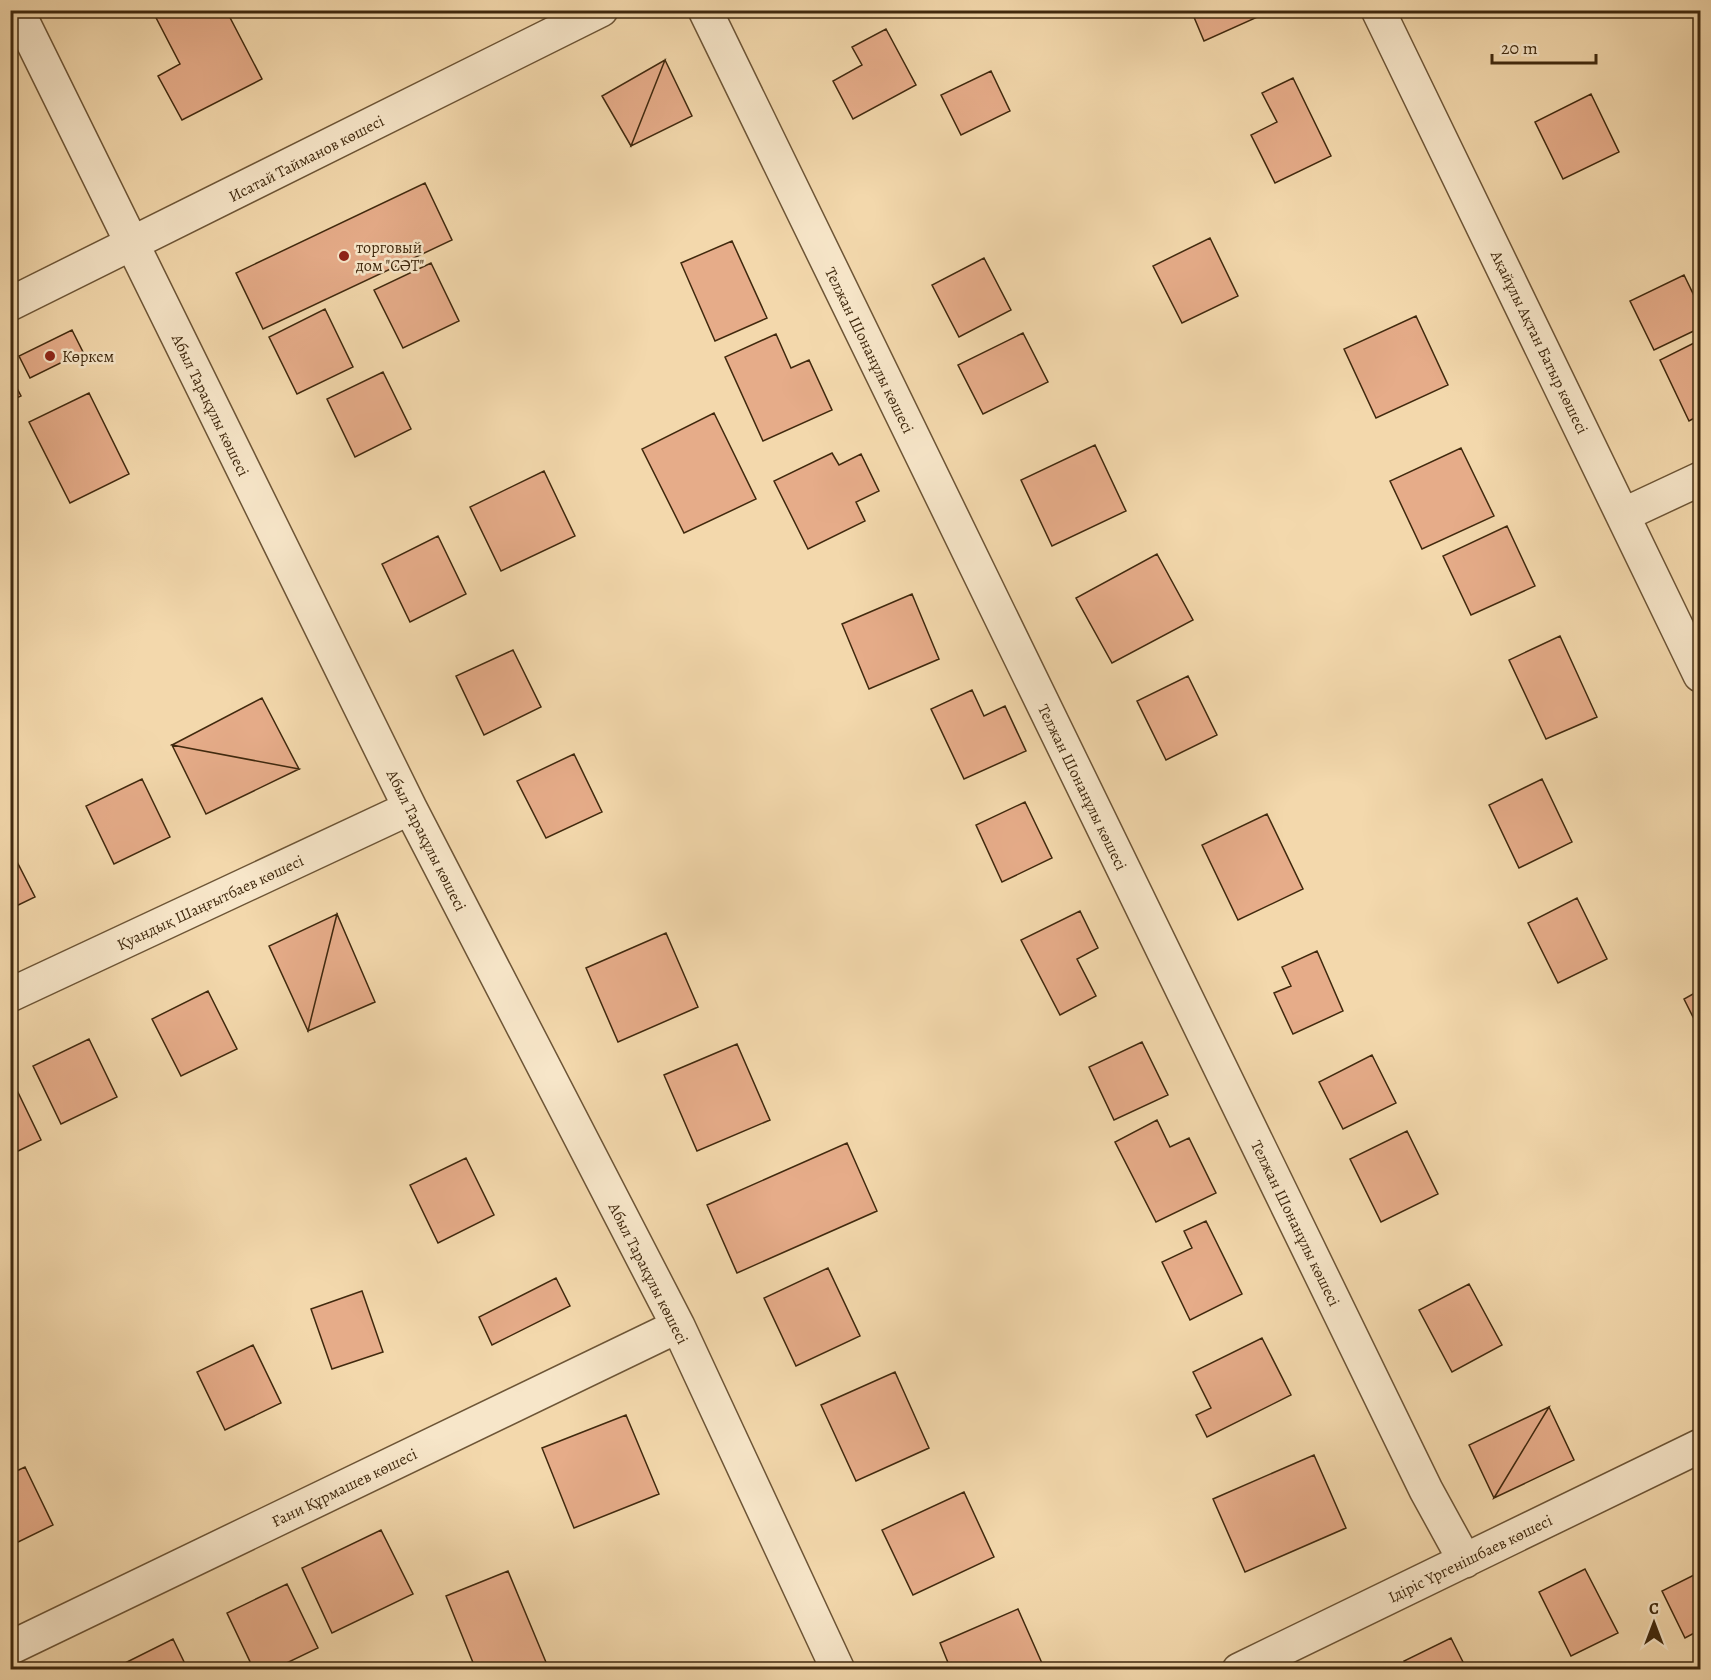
<svg xmlns="http://www.w3.org/2000/svg" width="1711" height="1680" font-family="Alegreya,serif">
<style>
.building{fill:#e6ac89;stroke:#40290e;stroke-width:1.5}
.lines{fill:none;stroke-linecap:round;stroke-linejoin:round}
.minor-casing{stroke:#6d5536;stroke-width:36}
.minor{stroke:#f7e6c9;stroke-width:33}
.poi-dot{fill:#8f2418;stroke:#f7e6c9;stroke-width:2}
.labels{text-anchor:middle;stroke-width:5;stroke-linejoin:round;paint-order:stroke}
.street-label{font-size:16px;fill:#40290e;stroke:#f7e6c9}
.poi-label{font-size:16px;fill:#40290e;stroke:#f7e6c9;text-anchor:start}
</style>
<rect width="100%" height="100%" fill="#f3d8ac"/>
<filter id="stains"><feTurbulence type="fractalNoise" baseFrequency=".00333" numOctaves="4"/><feColorMatrix values="0 0 0 0 .2 0 0 0 0 .09 0 0 0 0 .02 0 0 0 .5 -.17"/></filter>
<radialGradient id="worn" r=".72"><stop offset=".6" stop-color="#630" stop-opacity="0"/><stop offset="1" stop-color="#630" stop-opacity=".3"/></radialGradient>
<path class="building" d="M152,10H226L262,79L182,120L158,76L180,64Z
M1191,10H1259L1262,15L1204,41Z
M886,29L916,85L853,119L833,81L862,65L852,47Z
M665,60L692,116L631,146Z
M665,60L631,146L602,96Z
M991,71L1010,111L961,135L941,95Z
M1293,78L1331,156L1275,183L1251,135L1277,122L1262,93Z
M1591,94L1619,152L1563,179L1535,122Z
M425,183L452,240L263,329L236,273Z
M1210,238L1238,296L1182,323L1153,266Z
M732,241L767,318L715,341L681,263Z
M984,258L1011,310L959,337L932,285Z
M431,263L459,321L403,348L374,290Z
M1684,275L1700,308V328L1654,350L1630,301Z
M325,309L353,367L297,394L269,337Z
M1416,316L1448,385L1376,418L1344,349Z
M72,330L83,352L30,378L19,356Z
M1023,333L1048,382L983,414L958,365Z
M776,334L791,368L809,360L832,410L763,441L725,357Z
M1700,340V415L1689,421L1660,360Z
M383,372L411,429L355,457L327,399Z
M10,375L21,396L10,401Z
M89,393L129,474L70,503L29,422Z
M714,413L756,499L684,533L642,449Z
M1095,445L1126,511L1052,546L1021,480Z
M1461,448L1494,516L1422,549L1390,481Z
M832,453L839,465L861,454L879,491L856,502L865,521L808,549L774,481Z
M544,471L575,536L501,571L470,507Z
M1507,526L1535,586L1471,615L1443,556Z
M438,536L466,594L410,622L382,564Z
M1157,554L1193,620L1112,663L1076,598Z
M912,594L939,659L869,689L842,624Z
M1560,636L1597,717L1546,739L1509,660Z
M513,650L541,707L484,735L456,676Z
M1188,676L1217,735L1166,760L1137,701Z
M972,690L984,716L1005,706L1026,751L964,779L931,709Z
M262,698L299,769L172,745Z
M172,745L299,769L206,814Z
M574,754L602,812L546,838L517,781Z
M142,779L170,837L114,864L86,806Z
M1542,779L1572,842L1519,868L1489,805Z
M1025,802L1052,858L1002,882L976,825Z
M1267,814L1303,889L1238,920L1202,845Z
M10,848L35,897L10,909Z
M1577,898L1607,959L1558,983L1528,923Z
M1080,911L1098,948L1077,959L1096,996L1060,1015L1021,940Z
M337,914L308,1031L269,946Z
M337,914L375,1002L308,1031Z
M666,933L698,1007L618,1042L586,968Z
M1317,951L1343,1011L1293,1034L1274,993L1291,986L1282,967Z
M1700,990V1031L1684,999Z
M208,991L237,1049L181,1076L152,1019Z
M89,1039L117,1097L61,1124L33,1066Z
M1142,1042L1168,1095L1114,1120L1089,1067Z
M737,1044L770,1120L697,1151L664,1075Z
M1372,1055L1396,1103L1343,1129L1319,1082Z
M13,1082L41,1140L10,1155V1084Z
M1157,1120L1170,1147L1189,1138L1216,1193L1156,1222L1115,1142Z
M1407,1131L1438,1194L1381,1222L1350,1159Z
M847,1143L877,1211L737,1273L707,1205Z
M466,1158L494,1215L438,1243L410,1185Z
M1206,1221L1242,1294L1190,1320L1162,1262L1192,1248L1184,1231Z
M828,1268L860,1336L796,1366L764,1298Z
M556,1278L570,1306L492,1345L479,1317Z
M1469,1284L1502,1345L1452,1372L1419,1310Z
M362,1291L383,1352L332,1369L311,1309Z
M1262,1338L1291,1395L1207,1437L1196,1415L1211,1408L1193,1372Z
M253,1345L281,1403L225,1430L197,1372Z
M895,1372L929,1448L856,1481L821,1405Z
M1549,1407L1574,1460L1494,1498Z
M1549,1407L1494,1498L1469,1445Z
M626,1415L659,1494L574,1528L542,1448Z
M1314,1455L1346,1528L1245,1572L1213,1499Z
M25,1467L53,1525L10,1546V1474Z
M964,1492L994,1557L913,1595L882,1530Z
M381,1530L413,1594L332,1633L302,1568Z
M1585,1569L1618,1633L1571,1656L1539,1592Z
M508,1571L548,1667L541,1670H476L446,1596Z
M1700,1572V1630L1685,1638L1662,1591Z
M287,1584L318,1648L272,1670H254L227,1613Z
M1018,1609L1045,1670H951L940,1643Z
M1451,1638L1467,1670H1409L1404,1661Z
M173,1639L188,1670H111Z"/>
<g class="lines">
<defs>
<path id="minor" d="M17,10L410,808L678,1326L838,1670
M705,10L1426,1490L1465,1561
M1378,10L1700,675
M10,304L601,10
M1623,515L1700,479
M10,995L410,808
M10,1648L678,1326
M1239,1670L1700,1446"/>
</defs>
<use href="#minor" class="minor-casing"/>
<use href="#minor" class="minor"/>
</g>
<g class="poi-dot">
<circle cx="344" cy="256" r="6"/>
<circle cx="50" cy="356" r="6"/>
</g>
<g class="labels">
<g class="street-label">
<text transform="translate(306 158) rotate(-27)" y="6">Исатай Тайманов көшесі</text>
<text transform="translate(1540 342) rotate(64)" y="6">Ақайұлы Ақтан Батыр көшесі</text>
<text transform="translate(870 350) rotate(64)" y="6">Телжан Шонанұлы көшесі</text>
<text transform="translate(211 405) rotate(64)" y="6">Абыл Тарақұлы көшесі</text>
<text transform="translate(1083 787) rotate(64)" y="6">Телжан Шонанұлы көшесі</text>
<text transform="translate(427 840) rotate(63)" y="6">Абыл Тарақұлы көшесі</text>
<text transform="translate(210 902) rotate(-25)" y="6">Қуандық Шаңғытбаев көшесі</text>
<text transform="translate(1296 1223) rotate(64)" y="6">Телжан Шонанұлы көшесі</text>
<text transform="translate(649 1273) rotate(63)" y="6">Абыл Тарақұлы көшесі</text>
<text transform="translate(344 1487) rotate(-26)" y="6">Ғани Құрмашев көшесі</text>
<text transform="translate(1470 1558) rotate(-26)" y="6">Ідіріс Үргенішбаев көшесі</text>
</g>
<g class="poi-label">
<text x="356" y="253">торговый<tspan x="356" dy="18">дом "СӘТ"</tspan></text>
<text x="62" y="362">Көркем</text>
</g>
</g>
<rect width="1711" height="1680" fill="none" stroke="#f3d8ac" stroke-width="36"/>
<rect x="12" y="12" width="1687" height="1656" fill="none" stroke="#40290e" stroke-width="3"/>
<rect x="18" y="18" width="1675" height="1644" fill="none" stroke="#40290e" stroke-width="1.5"/>
<g transform="translate(1654 1623)" stroke="#f7e6c9" stroke-width="4.5" paint-order="stroke">
<path d="M0-4.5L10 22L0 15L-10 22Z" fill="#40290e"/>
<text y="-9" font-size="16" font-weight="bold" text-anchor="middle" fill="#40290e">С</text>
</g>
<path d="M1492 54v9h104v-9" fill="none" stroke="#40290e" stroke-width="3"/>
<text x="1501" y="54" font-size="18" fill="#40290e" stroke="#f7e6c9" stroke-width="4.5" paint-order="stroke">20 m</text>
<rect width="100%" height="100%" filter="url(#stains)"/>
<rect width="100%" height="100%" fill="url(#worn)"/>
</svg>
